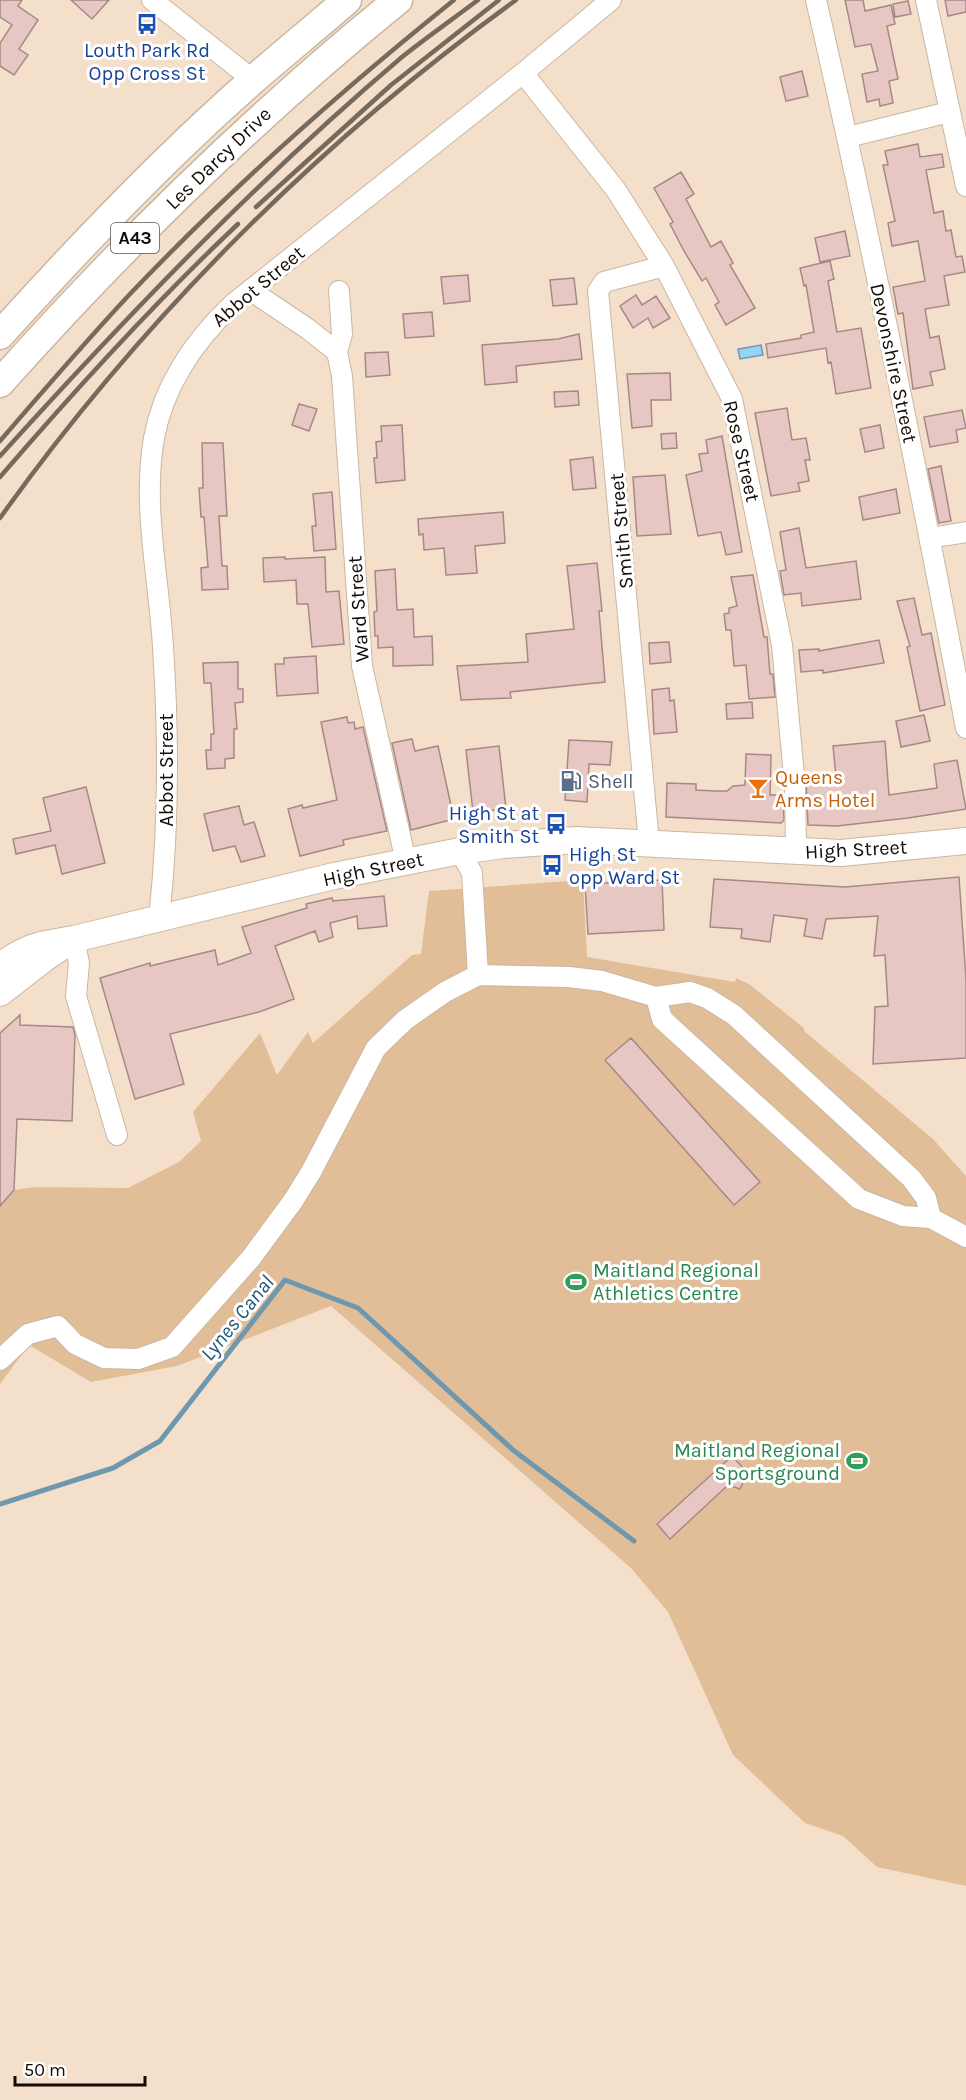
<svg xmlns="http://www.w3.org/2000/svg" width="966" height="2100" font-family="Karla,sans-serif">
<style>
.green{fill:#e2be98}
.water{fill:#97d3f7;stroke:#6f97ae;stroke-width:1.5}
.lines{fill:none;stroke-linecap:round;stroke-linejoin:round}
.stream{stroke:#6f97ae;stroke-width:5}
.building{fill:#e7c7c4;stroke:#a68886;stroke-width:1.5}
.minor-casing{stroke:#cab6a2;stroke-width:22}
.major-casing{stroke:#cab6a2;stroke-width:28}
.highway-casing{stroke:#cab6a2;stroke-width:31}
.minor{stroke:#fff;stroke-width:20}
.major{stroke:#fff;stroke-width:26}
.highway{stroke:#fff;stroke-width:28}
.rail{stroke:#766a5d;stroke-width:4.5}
.labels{text-anchor:middle;stroke-width:6;stroke-linejoin:round;paint-order:stroke}
.shield{fill:#fff;stroke:#585450;stroke-width:1.5}
.shield-label{font-size:18px;font-weight:bold;fill:#110b05}
.transit-label{font-size:20px;fill:#164399;stroke:#fff}
.street-label{font-size:20px;fill:#110b05;stroke:#fff}
.food-label{font-size:20px;fill:#c56008;stroke:#fff;text-anchor:start}
.service-label{font-size:20px;fill:#4e5e75;stroke:#fff;text-anchor:start}
.leisure-label{font-size:20px;fill:#27864d;stroke:#fff;text-anchor:start}
.water-label{font-size:21px;font-style:italic;fill:#1d5877;stroke:#fff}
</style>
<rect width="100%" height="100%" fill="#f4e0ca"/>
<path class="green" d="M583,880L587,957L735,982L736,978L749,984L804,1028V1031L933,1139L966,1176V1886L877,1867L843,1836L805,1823L733,1755L668,1612L631,1568L331,1306L177,1366L91,1382L29,1345L0,1384V1204L14,1190L35,1187L128,1188L179,1162L201,1141L193,1112L260,1033L277,1075L308,1032L313,1043L412,955L421,954L429,891Z"/>
<path class="water" d="M761,345L763,355L740,359L738,349Z"/>
<g class="lines">
<path class="stream" d="M0,1504L113,1468L160,1441L285,1280L358,1308L513,1450L634,1541"/>
</g>
<path class="building" d="M0,0H22L18,6L38,20L19,49L28,55L14,75L0,66V43L12,25L0,17Z
M71,0H109L92,19Z
M845,0H863L865,11L891,5L895,24L887,26L898,79L889,81L893,103L880,106L879,99L867,102L862,74L878,71L871,44L855,47Z
M945,0H966V12L948,16Z
M908,1L911,14L895,17L893,4Z
M802,71L808,96L786,101L780,77Z
M918,144L920,157L942,154L944,167L926,170L934,213L943,211L946,231L951,230L956,257L962,256L965,272L944,276L949,305L925,309L930,338L939,336L945,369L930,372L933,385L913,389L903,313L898,314L893,287L925,281L918,241L892,246L888,223L895,221L883,165H888L885,151Z
M681,172L694,194L686,199L711,247L721,241L733,263L730,265L755,308L726,325L715,305L719,302L706,278L702,281L684,251L670,224L673,222L654,188Z
M845,231L850,256L820,262L815,238Z
M830,261L834,279L828,281L837,332L861,328L871,388L836,394L831,362L828,363L826,348L768,358L766,344L801,338V335L814,332L806,285L804,286L800,268Z
M468,275L470,301L444,304L441,277Z
M574,278L577,304L553,306L550,280Z
M636,295L642,305L656,296L670,318L653,328L648,318L633,328L620,306Z
M432,312L434,336L405,338L403,314Z
M579,334L582,359L516,366L517,382L485,385L482,345L558,339Z
M388,352L390,375L366,377L365,353Z
M670,373L671,400H651L652,426L632,428L627,374Z
M578,391L579,405L555,407L554,392Z
M299,404L317,409L309,431L292,425Z
M787,408L792,440L806,438L810,460H805L809,481L798,483L800,491L771,496L755,413Z
M962,410L966,428L956,430L958,442L930,447L924,417Z
M402,425L405,480L376,483L374,458H377L376,442L382,441L381,426Z
M880,425L884,448L865,452L860,429Z
M676,433L677,448L662,449L661,434Z
M722,436L742,552L726,555L721,532L698,536L686,475L702,471L699,454L708,453L706,440Z
M202,443H223L227,516H219L222,566H227L228,589L202,590L201,568L208,567L204,517H201L199,488H203Z
M593,457L596,488L573,490L570,460Z
M941,466L951,521L939,523L928,469Z
M665,475L671,534L637,536L633,477Z
M896,489L900,513L863,520L859,497Z
M332,492L336,549L314,551L312,526H316L313,494Z
M503,512L505,543L475,546L477,573L446,575L444,548L424,550L423,534L419,535L418,519Z
M799,528L806,568L856,561L861,599L802,606L801,593L784,595L780,571L786,570L780,532Z
M285,557V559L325,557L326,592L339,591L344,644L312,647L308,604H297L296,580L264,582L263,558Z
M597,563L602,611H599L605,682L510,692L511,698L461,700L457,666L528,662L526,634L574,629L567,566Z
M395,569L397,610L413,609L414,637L432,636L433,665L393,666V647L378,648V636H375L374,612L377,611L375,571Z
M753,575L764,637H767L770,674H773L775,697L749,699L746,665L734,666L731,630H726L724,614L729,613V608L737,606L731,577Z
M914,598L922,635L931,633L945,705L920,711L907,647L910,646L897,601Z
M879,640L884,663L823,673V670L801,672L799,650L819,649V651Z
M669,642L671,662L650,664L649,643Z
M316,656L318,693L277,696L275,664H284V658Z
M238,662V689H243V702L235,703L237,729H234V758L225,759V768L207,769L206,750H211V734H214L211,683H204L203,663Z
M669,688L670,701L674,700L677,732L654,734L652,690Z
M752,702L753,718L727,719L726,704Z
M924,715L930,741L901,747L896,721Z
M347,717L348,723L354,722L355,729L363,727L387,831L343,840L344,845L300,856L288,809L302,805L303,808L337,800L321,722Z
M412,739L415,751L438,746L454,819L411,830L392,743Z
M569,740L612,742L610,765L589,764L587,802L565,800Z
M885,741L889,795L937,788L934,764L957,760L966,809L908,818L837,826L808,825L806,780L836,777L833,746Z
M499,746L506,809L473,812L466,750Z
M746,754L771,755L770,795H783L784,820L781,823L666,817L667,783L696,784V790L715,791H727L733,786L745,785Z
M86,787L105,863L62,874L55,845L16,854L13,839L51,831L43,798Z
M239,806L244,825L254,822L265,856L241,862L235,846L213,851L204,814Z
M959,877L966,979V1058L873,1064L875,1007L888,1006L885,955L874,956L878,916L826,919L822,939L804,936L807,919L774,915L770,942L741,938L742,929L710,927L714,879L845,887Z
M662,880L664,930L588,934L585,884Z
M384,896L387,926L358,929L357,916L330,923L333,937L319,942L315,931L275,946L294,999L259,1012L170,1034L184,1084L135,1099L100,978L150,963V966L215,950L218,965L251,953L242,927L307,908L306,904L332,898L333,901Z
M20,1015V1025L73,1027L75,1035L72,1121L17,1119L14,1190L0,1206V1033Z
M631,1038L760,1182L734,1205L605,1060Z
M732,1456L745,1470L746,1476L740,1489L728,1485L670,1539L657,1524Z"/>
<g class="lines">
<defs>
<path id="minor" d="M152,0L253,80
M816,0C872,241 920,485 966,728
M926,0L966,186
M523,73L616,190L664,266L732,399L782,645L795,787L796,852
M848,137L949,112
M250,290L308,329L337,352
M339,291L342,334L337,352L342,376L362,666L406,862
M930,538L966,532
M649,843L598,291L604,282L664,266
M460,851L472,873L478,975
M159,918C169,828 169,738 163,647C159,578 142,506 154,438C164,384 194,341 233,304L523,73L611,0
M74,939L79,963L76,996L117,1135
M656,997L662,1019L859,1199L903,1216L931,1218L966,1237
M0,1360L28,1334L58,1326L75,1344L104,1358L138,1359L172,1347L251,1258L293,1201L311,1172L376,1048L405,1020L445,992L478,975L569,977L602,981L656,997L690,992L707,998L734,1015L911,1178L926,1198L931,1218"/>
<path id="major" d="M0,966C28,946 40,944 74,939L334,876L460,851L503,845L576,840L841,853L966,841
M0,993L45,958L63,946"/>
<path id="highway" d="M0,335C80,246 163,159 253,80C284,53 316,27 347,0
M0,383C123,245 255,116 398,0"/>
</defs>
<use href="#minor" class="minor-casing"/>
<use href="#major" class="major-casing"/>
<use href="#highway" class="highway-casing"/>
<use href="#minor" class="minor"/>
<use href="#major" class="major"/>
<use href="#highway" class="highway"/>
<path class="rail" d="M256,207L391,85L499,0
M0,441C43,391 85,342 130,294C229,190 342,90 454,0
M0,456C127,316 258,179 402,57C427,37 453,19 478,0
M0,477C75,390 154,303 238,224
M0,518C142,319 318,143 516,0"/>
</g>
<defs>
<symbol id="bus-bare" viewBox="-9 -9 18 18"><path d="M-5-6H5V4H4V6H2V4H-2V6H-4V4H-5ZM-3.5-4V0h7V-4ZM-3.5 1.2v1.5H-2V1.2ZM2 1.2v1.5H3.5V1.2Z" fill="#1a4fb4" stroke="#fff" stroke-width="2.5" paint-order="stroke"/></symbol>
<symbol id="fuel-bare" viewBox="-9 -9 18 18"><path d="M-5.5-6h7V0h2V4h1.3V-2.5L3-4.5l.8-.8L6-3V5H2.5V1h-1V6h-7ZM-4.2-4.7v3.2H.2V-4.7Z" fill="#5c6f8a" stroke="#fff" stroke-width="2.5" paint-order="stroke"/></symbol>
<symbol id="bar-bare" viewBox="-9 -9 18 18"><path d="M-6-5H6L.8 .8V4.5H3.5V6h-7V4.5H-.8V.8Z" fill="#e8710a" stroke="#fff" stroke-width="2.5" paint-order="stroke"/></symbol>
<symbol id="stadium-bare" viewBox="-9 -9 18 18"><path d="M0-5a6.5 5 0 1 0 0 10a6.5 5 0 1 0 0-10ZM-3.5-1.8h7v3.6h-7Z" fill="#2e9e5b" stroke="#fff" stroke-width="2.5" paint-order="stroke"/></symbol>
</defs>
<g fill-rule="evenodd">
<use href="#bus-bare" x="132" y="9" width="30" height="30"/>
<use href="#fuel-bare" x="556" y="766" width="30" height="30"/>
<use href="#bar-bare" x="743" y="773" width="30" height="30"/>
<use href="#bus-bare" x="541" y="809" width="30" height="30"/>
<use href="#bus-bare" x="537" y="850" width="30" height="30"/>
<use href="#stadium-bare" x="561" y="1267" width="30" height="30"/>
<use href="#stadium-bare" x="842" y="1446" width="30" height="30"/>
</g>
<g class="labels">
<rect class="shield" x="111" y="223" width="48" height="30" rx="4.5"/>
<g class="shield-label">
<text x="135" y="244">A43</text>
</g>
<g class="transit-label">
<text x="147" y="57">Louth Park Rd<tspan x="147" dy="23">Opp Cross St</tspan></text>
<text x="539" y="820" text-anchor="end">High St at<tspan x="539" dy="23">Smith St</tspan></text>
<text x="569" y="861" text-anchor="start">High St<tspan x="569" dy="23">opp Ward St</tspan></text>
</g>
<g class="street-label">
<text transform="translate(218 158) rotate(-44)" y="7">Les Darcy Drive</text>
<text transform="translate(258 286) rotate(-40)" y="7">Abbot Street</text>
<text transform="translate(894 363) rotate(78)" y="7">Devonshire Street</text>
<text transform="translate(742 451) rotate(77)" y="7">Rose Street</text>
<text transform="translate(621 531) rotate(-95)" y="7">Smith Street</text>
<text transform="translate(358 609) rotate(-94)" y="7">Ward Street</text>
<text transform="translate(166 770) rotate(-90)" y="7">Abbot Street</text>
<text transform="translate(856 849) rotate(-3)" y="7">High Street</text>
<text transform="translate(373 869) rotate(-12)" y="7">High Street</text>
</g>
<g class="food-label">
<text x="775" y="784">Queens<tspan x="775" dy="23">Arms Hotel</tspan></text>
</g>
<g class="service-label">
<text x="588" y="788">Shell</text>
</g>
<g class="leisure-label">
<text x="593" y="1277">Maitland Regional<tspan x="593" dy="23">Athletics Centre</tspan></text>
<text x="840" y="1457" text-anchor="end">Maitland Regional<tspan x="840" dy="23">Sportsground</tspan></text>
</g>
<g class="water-label">
<text transform="translate(237 1318) rotate(-51)" y="7">Lynes Canal</text>
</g>
</g>
<path d="M15 2076v9h130v-9" fill="none" stroke="#110b05" stroke-width="3"/>
<text x="24" y="2076" font-size="18" fill="#110b05" stroke="#ffffff" stroke-width="4.5" paint-order="stroke">50 m</text>
</svg>
